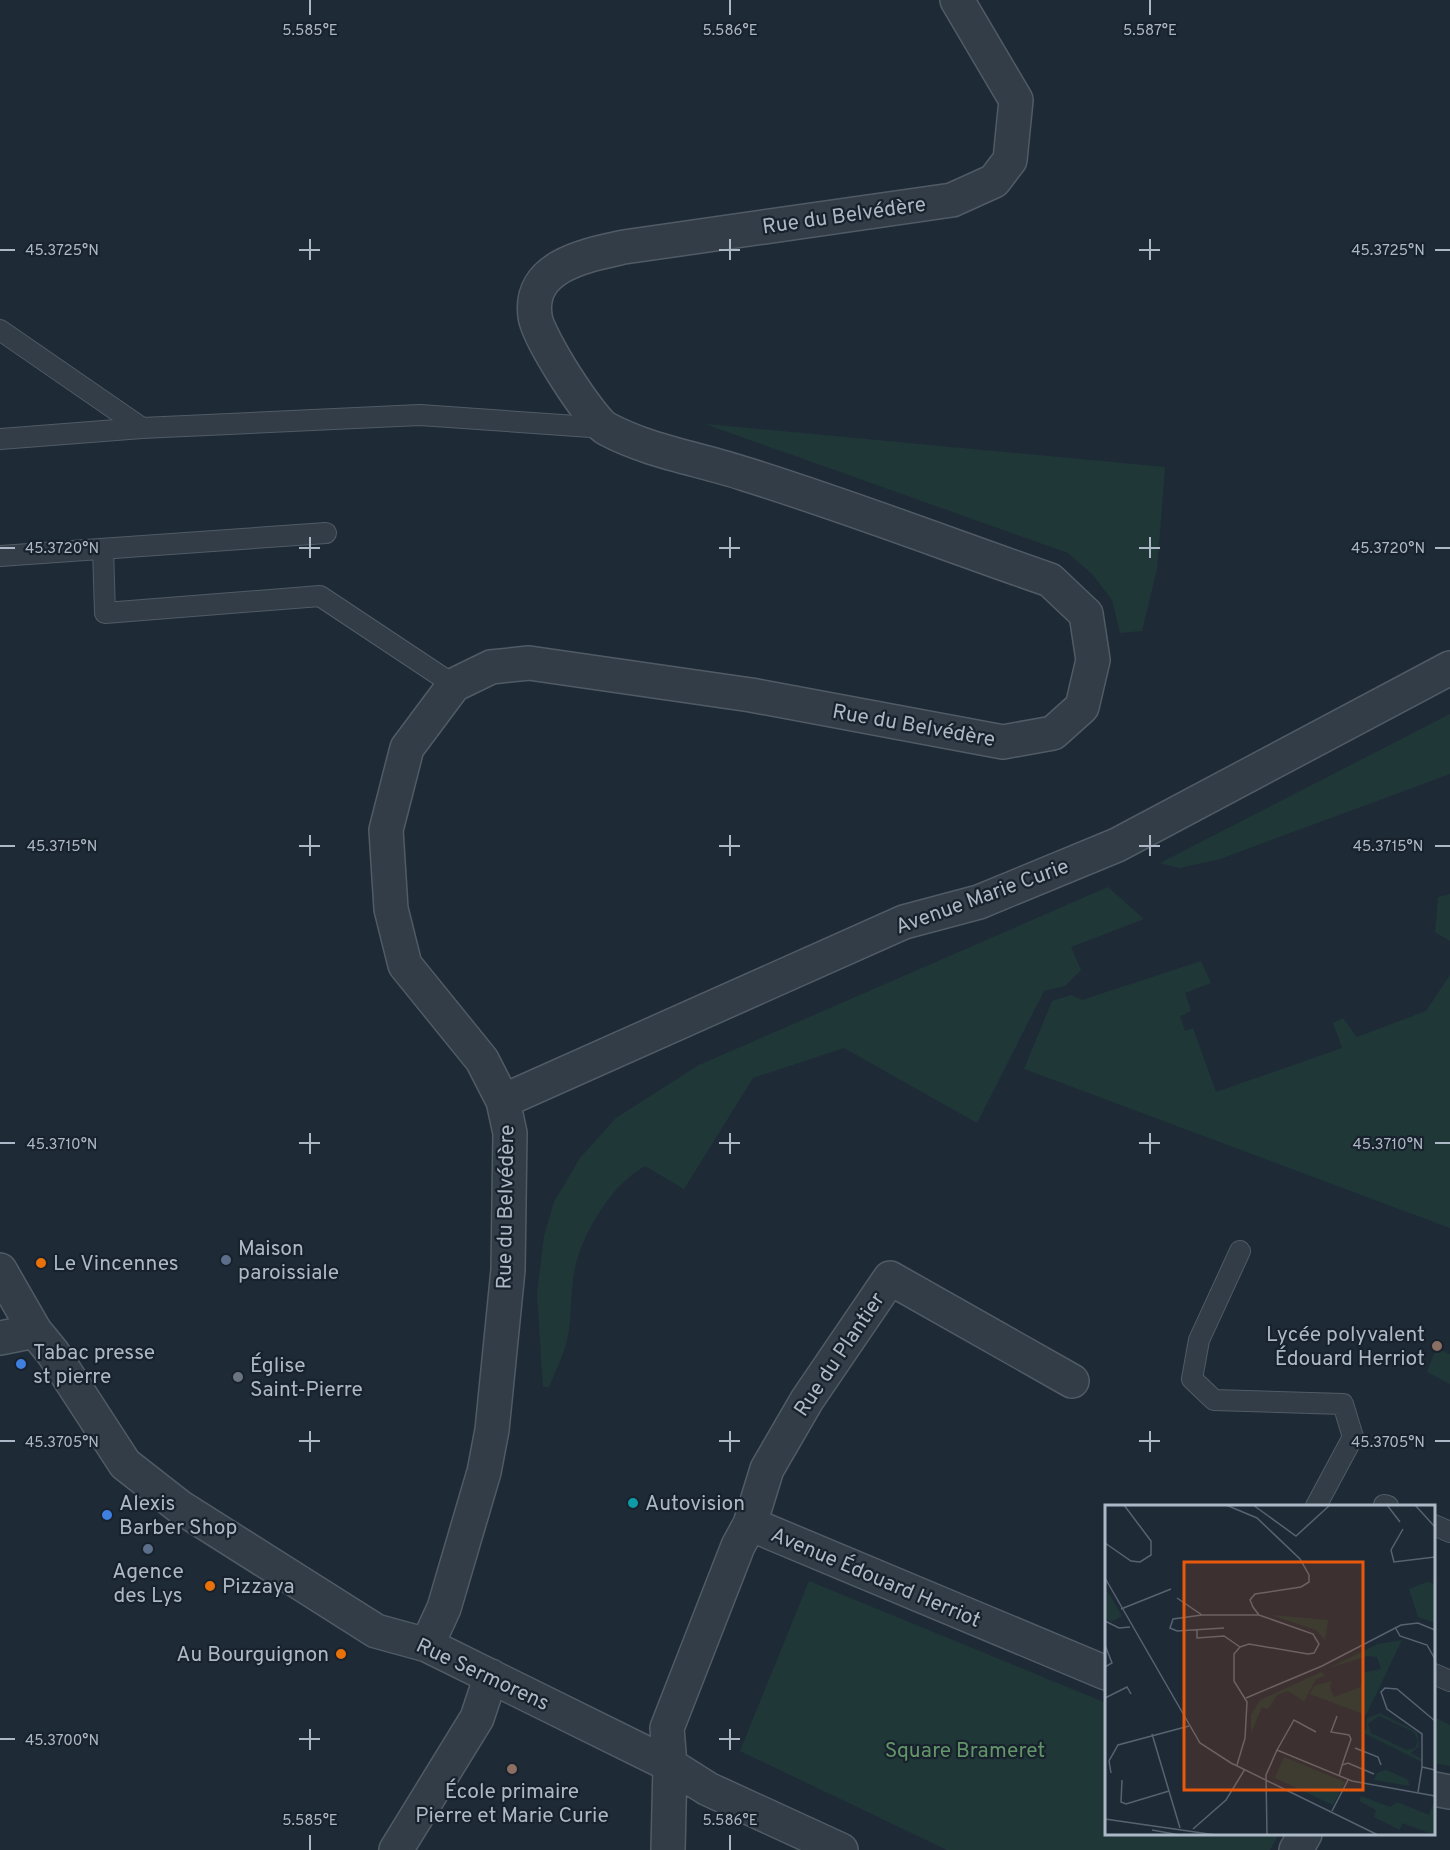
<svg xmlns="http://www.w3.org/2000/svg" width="1450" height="1850" font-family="Overpass,sans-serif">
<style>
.green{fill:#203738}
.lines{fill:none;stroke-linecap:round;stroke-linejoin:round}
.service-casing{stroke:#505b66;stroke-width:22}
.minor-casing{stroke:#505b66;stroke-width:36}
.service{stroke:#323d47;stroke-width:20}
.minor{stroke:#323d47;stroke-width:33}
.ticks{fill:none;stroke:#acb8c5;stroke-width:2}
.service-dot{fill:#5c6f8a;stroke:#18222c;stroke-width:2}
.food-dot{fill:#e8710a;stroke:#18222c;stroke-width:2}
.education-dot{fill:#8d6e63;stroke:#18222c;stroke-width:2}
.shop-dot{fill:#3f7fe0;stroke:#18222c;stroke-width:2}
.worship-dot{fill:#6b7280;stroke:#18222c;stroke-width:2}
.culture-dot{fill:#0f9aa8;stroke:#18222c;stroke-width:2}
.labels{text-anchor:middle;stroke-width:4.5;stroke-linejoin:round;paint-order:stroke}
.street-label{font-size:21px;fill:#acb8c5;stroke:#18222c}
.poi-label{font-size:21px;fill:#acb8c5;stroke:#18222c;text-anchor:start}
.park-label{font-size:21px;fill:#63956a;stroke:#18222c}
.inset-road{fill:none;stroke:#576370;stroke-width:1.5}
.view{fill:#e8590c;fill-opacity:0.15;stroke:#e8590c;stroke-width:3}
.inset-edge{fill:none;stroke:#acb8c5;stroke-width:3}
.ticks-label{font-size:15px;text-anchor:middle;fill:#acb8c5;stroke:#18222c;stroke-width:4.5;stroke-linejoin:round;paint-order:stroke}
</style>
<rect width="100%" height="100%" fill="#1e2b37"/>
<path class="green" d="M705,424L1165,467L1157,569L1142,631L1120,633L1112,600L1093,575L1068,553Z
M1450,714V774L1220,859L1179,868L1160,863Z
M1108,887L1144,919L1071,947L1081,970L1065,986L1044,991L977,1123L844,1048L753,1078L684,1189L645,1166C610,1185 577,1240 573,1280C570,1303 572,1325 565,1348C561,1361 554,1374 549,1387H543L537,1294L544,1236L554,1202L580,1158L616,1118L699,1065Z
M1450,894V941L1435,932L1438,897Z
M1201,961L1211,983L1185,993L1191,1011L1180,1016L1185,1031L1193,1028L1216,1092L1342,1048L1333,1023L1343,1018L1357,1037L1426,1011L1450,975V1228L1024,1069L1052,1001L1071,995L1082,1000Z
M1436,1348L1450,1354V1384L1427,1372Z
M809,1581L1106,1703V1834H1279L1270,1850H947L740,1751Z
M1434,1717L1450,1725V1766L1434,1763Z"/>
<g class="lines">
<defs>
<path id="service" d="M0,330L142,428L420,415L605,428
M0,439L142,428
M103,549L105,613L320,596L454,685
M0,556L326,533
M1240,1251L1199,1340L1192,1379L1214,1400L1343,1404L1353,1437L1316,1506
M1384,1505L1388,1506
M1434,1525L1450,1532
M1434,1674L1450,1681"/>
<path id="minor" d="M503,1101L904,922L979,902L1117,845L1450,668
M0,1270L35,1331L53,1353L125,1464L180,1507L376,1631L427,1645L670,1765L708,1789L841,1850
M0,1338L35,1331
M750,1524L767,1469L807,1400L890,1278L1072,1381
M427,1645L444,1608L484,1472L492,1430L508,1270L510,1133L503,1101L482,1060L405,965L391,909L386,830L407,748L454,685L491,667L529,663L751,695L1003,742L1053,733L1082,707L1093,660L1086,614L1050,580C949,545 848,506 745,474C700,459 650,452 607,429C591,421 537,336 535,316C528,265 588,255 624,247L952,200L994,181L1010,160L1016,100L957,0
M1434,1789L1450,1792
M396,1850L477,1718L491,1676
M668,1850L670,1765L667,1728L738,1546L750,1524L1106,1673
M1296,1850L1305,1834"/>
</defs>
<use href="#service" class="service-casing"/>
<use href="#minor" class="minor-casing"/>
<use href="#service" class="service"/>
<use href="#minor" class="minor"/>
</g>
<path class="ticks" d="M310,0V15M730,0V15M1150,0V15M310,239V260M730,239V260M1150,239V260M0,250H15M299,250H320M719,250H740M1139,250H1160M1435,250H1450M310,537V558M730,537V558M1150,537V558M0,548H15M299,548H320M719,548H740M1139,548H1160M1435,548H1450M310,835V856M730,835V856M1150,835V856M0,846H15M299,846H320M719,846H740M1139,846H1160M1435,846H1450M310,1133V1154M730,1133V1154M1150,1133V1154M0,1143H15M299,1143H320M719,1143H740M1139,1143H1160M1435,1143H1450M310,1431V1452M730,1431V1452M1150,1431V1452M0,1441H15M299,1441H320M719,1441H740M1139,1441H1160M1435,1441H1450M310,1729V1750M730,1729V1750M0,1739H15M299,1739H320M719,1739H740M310,1835V1850M730,1835V1850"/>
<g class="service-dot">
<circle cx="226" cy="1260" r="6"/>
<circle cx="148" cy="1549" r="6"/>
</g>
<g class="food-dot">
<circle cx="41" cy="1263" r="6"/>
<circle cx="210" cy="1586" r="6"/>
<circle cx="341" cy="1654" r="6"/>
</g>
<g class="education-dot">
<circle cx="1437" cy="1346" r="6"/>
<circle cx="512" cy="1769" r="6"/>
</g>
<g class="shop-dot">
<circle cx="21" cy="1364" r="6"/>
<circle cx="107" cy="1515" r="6"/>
</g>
<circle class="worship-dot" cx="238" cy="1377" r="6"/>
<circle class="culture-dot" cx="633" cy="1503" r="6"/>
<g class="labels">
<g class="street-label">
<text transform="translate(844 215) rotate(-8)" y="7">Rue du Belvédère</text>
<text transform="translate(914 725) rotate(10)" y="7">Rue du Belvédère</text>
<text transform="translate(982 896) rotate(-20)" y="7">Avenue Marie Curie</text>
<text transform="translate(505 1207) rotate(-89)" y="7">Rue du Belvédère</text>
<text transform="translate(839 1354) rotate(-56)" y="7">Rue du Plantier</text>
<text transform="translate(876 1577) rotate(23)" y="7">Avenue Édouard Herriot</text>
<text transform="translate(483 1674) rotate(25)" y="7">Rue Sermorens</text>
</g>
<g class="poi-label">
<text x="238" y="1255">Maison<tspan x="238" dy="24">paroissiale</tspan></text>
<text x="53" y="1270">Le Vincennes</text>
<text x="1425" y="1341" text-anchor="end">Lycée polyvalent<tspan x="1425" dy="24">Édouard Herriot</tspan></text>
<text x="33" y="1359">Tabac presse<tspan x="33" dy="24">st pierre</tspan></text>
<text x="250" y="1372">Église<tspan x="250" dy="24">Saint-Pierre</tspan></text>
<text x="119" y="1510">Alexis<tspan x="119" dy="24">Barber Shop</tspan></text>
<text x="645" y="1510">Autovision</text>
<text x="148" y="1578" text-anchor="middle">Agence<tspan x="148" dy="24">des Lys</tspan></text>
<text x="222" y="1593">Pizzaya</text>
<text x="329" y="1661" text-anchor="end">Au Bourguignon</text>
<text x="512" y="1798" text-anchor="middle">École primaire<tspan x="512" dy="24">Pierre et Marie Curie</tspan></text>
</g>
<g class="park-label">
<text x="965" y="1757">Square Brameret</text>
</g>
</g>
<g transform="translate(1105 1505)">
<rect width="330" height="330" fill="#1e2b37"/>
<path d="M322,77L330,79V118L313,112L304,84ZM0,82L17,111L6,117L0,112ZM166,110L223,115L220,135L211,125ZM297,135L261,210L205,189L209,181L227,176L225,183L229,192L255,182L259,174L256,168L276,164L272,152L262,151L222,164L273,139ZM216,167L220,171L211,174L199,196L183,186L172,190L163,204L157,202L146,228V210L155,195ZM275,208L312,227L314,241L306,248L317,254V257L255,226L261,225L262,213ZM274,211L309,227L313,236L310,243L302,245L266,228L263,219ZM179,252L240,277L228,300L170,273ZM281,265L302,274L305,281L269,275L272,268ZM256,291L285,302L292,297L324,310L330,295V330L297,318L295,325L269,312L271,305L254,296Z" fill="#203738" fill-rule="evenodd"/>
<path class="inset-road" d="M121,0L152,13L195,54L204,70V77L196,82L150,89L145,95L148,102L154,110L208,129L214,139L209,148L203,149L144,139L135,142L129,149V176L142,197L140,233L132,260M148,0L191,31L225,0M282,0L295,17M310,0L330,22M298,24L286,45L289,57L330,52M0,38L26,56L35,57L46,50V36L19,0M0,73L95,238L126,258L273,330M72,93L97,110H154M16,104L66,84M97,110L68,114L65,123L72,126L119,123M0,116L14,123L25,122M290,122L295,131L322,140L330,154M92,125V133L119,131L135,142M0,140L7,158L0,162M0,193L22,182L26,189M141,193L217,161L296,120L313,118L330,125M232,211L226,227L244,230L246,234L237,260M47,229L75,323M250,243L273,252L276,260M172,245L189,215L211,227M317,262V229L282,204L276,187L280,183L292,184L330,216M6,268L4,256L13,240L84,221M234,271L237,260L243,258L269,269M17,275L16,297L21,299L64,286M313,287L317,262L330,265M227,306L243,275M0,314L111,330M88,324L121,295L140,264M47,325L75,330M162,330L161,270L172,245L247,276L330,291"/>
<path class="view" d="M79,57H258V285H79Z"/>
<rect width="330" height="330" class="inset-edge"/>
</g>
<g class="ticks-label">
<text x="310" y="35">5.585°E</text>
<text x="730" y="35">5.586°E</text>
<text x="1150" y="35">5.587°E</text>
<text x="62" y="255">45.3725°N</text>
<text x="1388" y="255">45.3725°N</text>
<text x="62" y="553">45.3720°N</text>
<text x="1388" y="553">45.3720°N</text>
<text x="62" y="851">45.3715°N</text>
<text x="1388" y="851">45.3715°N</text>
<text x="62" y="1149">45.3710°N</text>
<text x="1388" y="1149">45.3710°N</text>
<text x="62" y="1447">45.3705°N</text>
<text x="1388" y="1447">45.3705°N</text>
<text x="62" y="1745">45.3700°N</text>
<text x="310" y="1825">5.585°E</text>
<text x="730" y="1825">5.586°E</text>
</g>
</svg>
